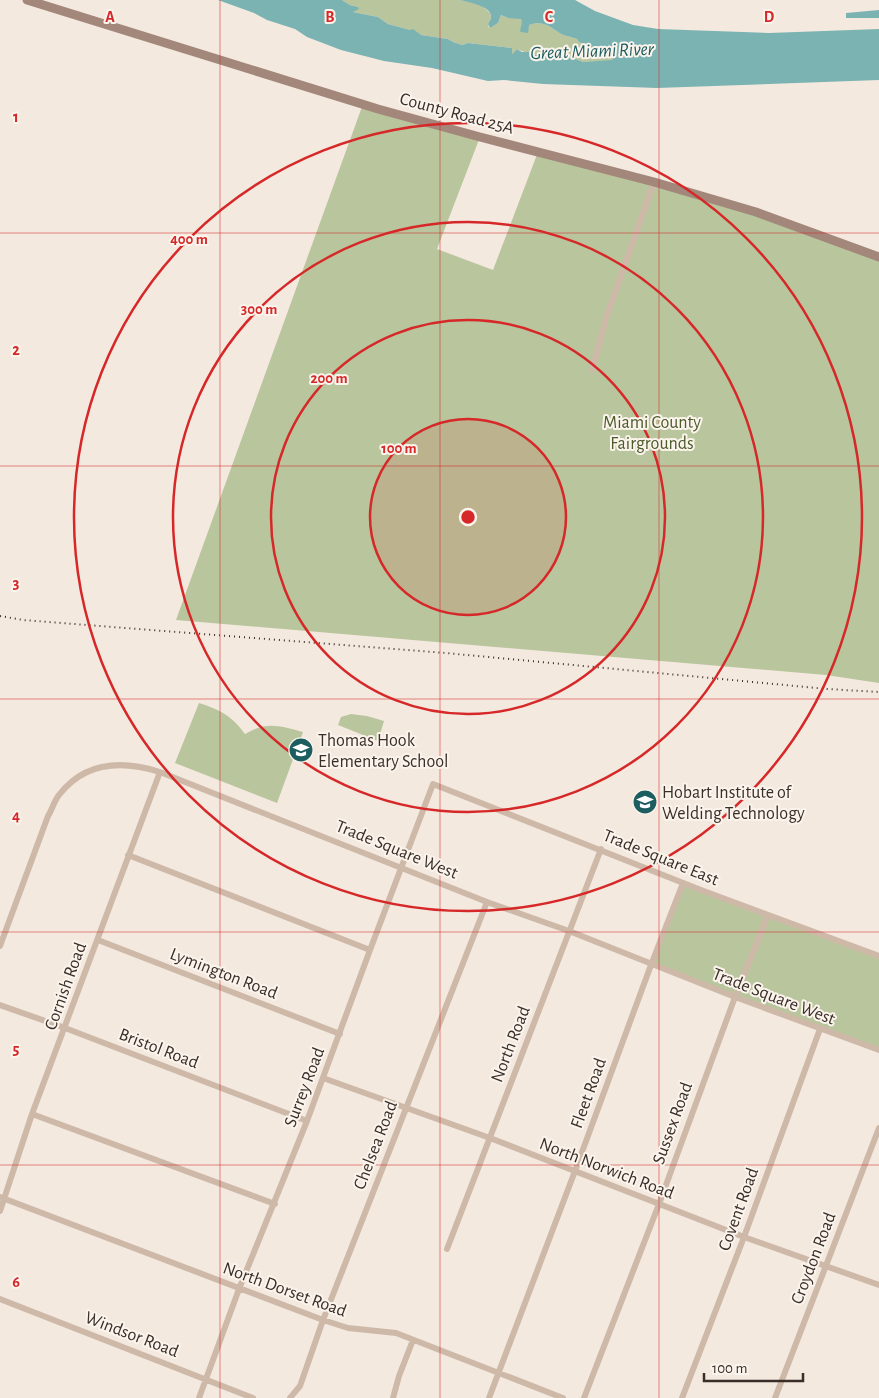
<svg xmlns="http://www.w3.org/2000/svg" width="879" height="1398" font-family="'Alegreya Sans',sans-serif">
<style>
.green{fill:#b9c59d}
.water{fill:#7bb3b3}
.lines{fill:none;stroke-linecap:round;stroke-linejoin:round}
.minor{stroke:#ceb9a9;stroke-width:6}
.secondary{stroke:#a2877a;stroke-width:9}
.rail{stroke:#3a2e29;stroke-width:2;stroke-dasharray:1 4;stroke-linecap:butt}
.grid{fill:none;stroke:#d62828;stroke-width:1;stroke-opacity:0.55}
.ring{fill:none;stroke:#d62828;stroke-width:2.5}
.labels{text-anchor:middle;stroke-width:4;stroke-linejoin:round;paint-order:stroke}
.street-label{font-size:18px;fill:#3a2e29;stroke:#fbf4ec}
.park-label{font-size:18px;fill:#4b5b2b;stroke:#fbf4ec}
.poi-label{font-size:18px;fill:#3a2e29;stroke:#fbf4ec;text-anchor:start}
.water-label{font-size:19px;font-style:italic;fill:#1c5d5f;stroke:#fbf4ec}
.grid-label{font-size:16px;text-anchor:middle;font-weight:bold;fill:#d62828;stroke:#fbf4ec;stroke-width:4;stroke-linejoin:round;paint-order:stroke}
.centre{fill:#d62828;stroke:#fbf4ec;stroke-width:2.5}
.ring-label{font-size:15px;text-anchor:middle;font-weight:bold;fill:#d62828;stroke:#fbf4ec;stroke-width:4;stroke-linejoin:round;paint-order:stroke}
</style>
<rect width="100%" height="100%" fill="#f4e9df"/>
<path class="green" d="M342,0H460L480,4L490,13L491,17L488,24L489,28L498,23L501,15L508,18H519L529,25C543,20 550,27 561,34C565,36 572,37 577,39L579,42L605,53L613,58L612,61L583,62L576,59L548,54L532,55L517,49L512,54V48L468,43L462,45L453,42L448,39L421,35L410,30L388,24L378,17L353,12L358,7L350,5Z
M363,104L480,137L437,249L493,270L538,152L654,182L879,257V683L826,675L176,620Z
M199,703C221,710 232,716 245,734C267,721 279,726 303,732L277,803L175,763Z
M351,714L367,716L384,721L378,741L338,725L341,717Z
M683,883L879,956V1050L651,965Z"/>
<path class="water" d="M218,0H342L350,5L358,7L359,9L353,12L378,17L388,24L410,30L413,29L421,35L448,39L453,42L462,45L468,43L512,48V54L517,49L522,52H529L532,55L548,54L576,59L583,62L612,60L613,58L605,53H598L597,50L579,42L577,39C572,37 565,36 561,34C550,27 543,20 529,25L528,33L521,32L520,31L522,22L521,19L508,18L501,15L498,23L490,28L488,24C489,21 491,19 491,17C492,6 467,2 460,0H575L595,11L633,25L658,29L769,33L879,29V80L657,88L543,84L504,80L488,81L432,68L384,61L341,50L307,37L295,29L267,20L254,13Z
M879,10V18H846V13Z"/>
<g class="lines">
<path class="minor" d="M592,370L607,315L654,182
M128,855L370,950
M98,940L340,1034
M0,946L48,816C52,810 54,801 59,795C85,761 122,760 160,772L487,902L569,931L735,997L879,1050
M0,1005L65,1028L307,1121
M323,1078L490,1138L744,1237L879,1285
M32,1114L275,1204
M0,1197L323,1320L348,1328L396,1333L563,1398
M0,1211L32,1114L160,772
M447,1249L601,849
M0,1299L253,1398
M199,1398L239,1289L307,1121L370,950L433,784L701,890L879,956
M290,1398L300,1386L323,1320L487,902
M393,1398L399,1376L413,1340
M489,1398L575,1171L651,965L683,883
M584,1398L659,1204L735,997L768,915
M682,1398L744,1237L820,1029
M775,1398L879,1128"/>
<path class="secondary" d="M27,0L378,109L480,137L654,182L756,212L879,257"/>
<path class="rail" d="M0,616L23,620L446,653L827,689L879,692"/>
</g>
<path class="grid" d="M220,0V1398M440,0V1398M659,0V1398M0,233H879M0,466H879M0,699H879M0,932H879M0,1165H879"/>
<circle cx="468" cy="517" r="98" fill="#d62828" fill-opacity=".12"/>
<g class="ring">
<circle cx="468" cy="517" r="98"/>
<circle cx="468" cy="517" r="197"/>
<circle cx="468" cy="517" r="295"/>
<circle cx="468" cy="517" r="394"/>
</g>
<defs>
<symbol id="school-disc" viewBox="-11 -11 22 22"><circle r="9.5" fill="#1c5d5f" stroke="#fbf4ec"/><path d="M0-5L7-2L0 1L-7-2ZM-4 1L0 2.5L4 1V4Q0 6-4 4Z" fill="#fff"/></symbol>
<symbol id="university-disc" viewBox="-11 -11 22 22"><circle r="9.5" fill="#1c5d5f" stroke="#fbf4ec"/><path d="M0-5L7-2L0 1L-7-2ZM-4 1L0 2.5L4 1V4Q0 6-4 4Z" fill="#fff"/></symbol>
</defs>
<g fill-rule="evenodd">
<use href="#school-disc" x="287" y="736" width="28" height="28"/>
<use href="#university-disc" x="631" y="788" width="28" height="28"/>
</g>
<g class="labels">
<g class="street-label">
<text transform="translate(457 113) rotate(15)" y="6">County Road 25A</text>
<text transform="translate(397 849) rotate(22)" y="6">Trade Square West</text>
<text transform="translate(661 857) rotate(22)" y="6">Trade Square East</text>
<text transform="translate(224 973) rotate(21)" y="6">Lymington Road</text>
<text transform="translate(65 986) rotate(-70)" y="6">Cornish Road</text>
<text transform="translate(774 996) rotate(21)" y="6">Trade Square West</text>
<text transform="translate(510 1044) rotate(-69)" y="6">North Road</text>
<text transform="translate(159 1048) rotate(21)" y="6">Bristol Road</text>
<text transform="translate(304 1087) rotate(-69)" y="6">Surrey Road</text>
<text transform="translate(588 1093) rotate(-70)" y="6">Fleet Road</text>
<text transform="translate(672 1123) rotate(-70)" y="6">Sussex Road</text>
<text transform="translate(375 1145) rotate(-69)" y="6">Chelsea Road</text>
<text transform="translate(607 1168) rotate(21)" y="6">North Norwich Road</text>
<text transform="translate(738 1209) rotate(-70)" y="6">Covent Road</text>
<text transform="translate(813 1258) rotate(-69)" y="6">Croydon Road</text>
<text transform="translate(285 1289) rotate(20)" y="6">North Dorset Road</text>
<text transform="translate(132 1334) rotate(21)" y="6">Windsor Road</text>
</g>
<g class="park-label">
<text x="652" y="428">Miami County<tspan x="652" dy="21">Fairgrounds</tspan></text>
</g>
<g class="poi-label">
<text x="318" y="746">Thomas Hook<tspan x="318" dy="21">Elementary School</tspan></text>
<text x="662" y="798">Hobart Institute of<tspan x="662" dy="21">Welding Technology</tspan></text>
</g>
<g class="water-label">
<text transform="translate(592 50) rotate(-2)" y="7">Great Miami River</text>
</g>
</g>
<g class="grid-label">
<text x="110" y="22">A</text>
<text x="330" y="22">B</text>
<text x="549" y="22">C</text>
<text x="769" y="22">D</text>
<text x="16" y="122">1</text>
<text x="16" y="355">2</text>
<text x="16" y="588">3</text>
<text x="16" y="821">4</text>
<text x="16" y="1054">5</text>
<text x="16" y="1287">6</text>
</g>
<circle cx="468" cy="517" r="8" class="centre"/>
<g class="ring-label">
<text x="189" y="244">400 m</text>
<text x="259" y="314">300 m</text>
<text x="329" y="383">200 m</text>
<text x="399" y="453">100 m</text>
</g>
<path d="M704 1373v8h99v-8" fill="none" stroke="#3a2e29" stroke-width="2.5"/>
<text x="712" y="1373" font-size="15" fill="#3a2e29" stroke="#fbf4ec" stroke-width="4" paint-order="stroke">100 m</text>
</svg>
